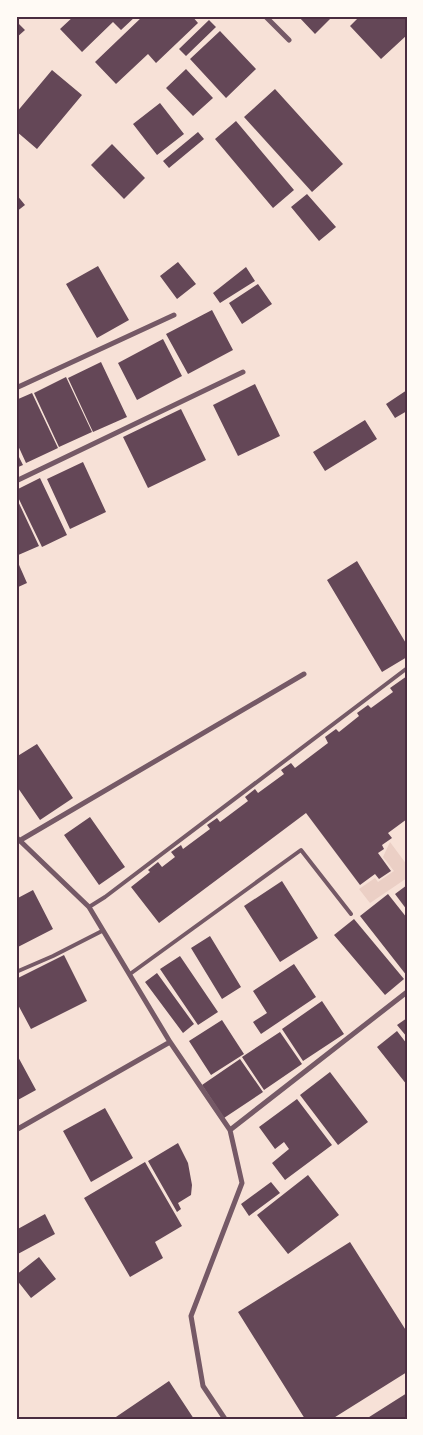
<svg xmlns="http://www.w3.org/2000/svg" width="423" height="1435" font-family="'IBM Plex Sans',sans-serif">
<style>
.green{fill:#ebcfc5}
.building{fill:#644757}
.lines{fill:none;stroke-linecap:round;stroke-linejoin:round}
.service{stroke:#755966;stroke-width:4}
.minor{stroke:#755966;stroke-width:5}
.neatline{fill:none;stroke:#4a2c40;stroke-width:2}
</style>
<rect width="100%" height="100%" fill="#f7e1d7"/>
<path class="green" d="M390,842L407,865V878L370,903L359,889L375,878L378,882L394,871L383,857Z"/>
<path class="building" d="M74,16H136L121,30L113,22L82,52L60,29Z
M143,16H192L198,23L156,63L148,54L116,84L95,62Z
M298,16H333L315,34Z
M360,16H407V35L381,59L350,26Z
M209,20L216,27L186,56L179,49Z
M16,21L25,30L16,38Z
M220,31L256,69L226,98L190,59Z
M186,69L213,98L193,116L166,88Z
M52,70L82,95L37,149L16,131V113Z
M275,89L343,164L312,192L244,117Z
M160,103L184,134L157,155L133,124Z
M236,121L294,190L273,208L215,139Z
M198,132L204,139L169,168L163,161Z
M112,144L145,178L124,199L91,165Z
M16,194L25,205L16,212Z
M307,194L336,227L319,241L291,207Z
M178,262L196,284L177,299L160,276Z
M98,266L129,320L97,338L66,284Z
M246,267L255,281L220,303L213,293Z
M258,284L272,304L242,324L229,303Z
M212,310L233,350L188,374L166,334Z
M163,339L182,376L137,400L118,363Z
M101,362L127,417L93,432L68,378Z
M66,377L92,432L59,447L34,393Z
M255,384L280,436L238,456L213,405Z
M407,390V411L395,418L386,404Z
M32,393L58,448L26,463L16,441V400Z
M181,409L206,460L148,488L123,437Z
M365,420L377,439L325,471L313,452Z
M16,451L23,465L16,468Z
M83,462L106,512L70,529L47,479Z
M40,478L67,535L42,547L16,493V490Z
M16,497L39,546L16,556Z
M16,558L27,583L16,588Z
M357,561L407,645V657L382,672L327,580Z
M407,676V819L388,833L392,838L382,845L384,849L378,853L391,871L379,879L375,874L360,885L306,813L159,923L131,887L150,872L148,870L158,862L162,867L175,857L171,852L181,845L183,849L210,829L207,825L217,818L220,822L248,801L245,797L255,789L258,793L284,774L281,770L291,763L295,768L328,743L325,737L336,729L339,732L359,716L357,713L368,705L371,708L393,692L390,688Z
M37,744L73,798L40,820L16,785V757Z
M90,817L125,867L99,885L64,835Z
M282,881L318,938L280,962L244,906Z
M407,885V910L395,894Z
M33,890L53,929L16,948V899Z
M388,894L407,918V976L360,916Z
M354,919L404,979L385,995L334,935Z
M210,936L241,987L222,999L191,948Z
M64,955L87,1001L31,1029L16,1001V979Z
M180,956L218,1012L198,1025L160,969Z
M294,964L316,997L261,1034L253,1022L267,1013L253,991Z
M157,973L194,1024L183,1033L145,982Z
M322,1001L344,1034L303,1061L282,1029Z
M407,1018V1037L397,1025Z
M222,1020L244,1054L211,1075L189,1041Z
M397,1031L407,1044V1085L377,1047Z
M280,1032L302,1064L264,1090L242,1057Z
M16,1053L36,1090L16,1101Z
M240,1059L263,1092L224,1118L202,1085Z
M330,1072L368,1122L338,1145L300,1095Z
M297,1099L332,1145L285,1180L272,1163L289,1149L284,1142L275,1149L259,1127Z
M105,1108L133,1158L91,1182L63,1131Z
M178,1143L188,1163L192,1185L191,1195L178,1203L181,1209L177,1212L148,1161Z
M145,1162L182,1226L155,1242L163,1258L130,1277L84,1198Z
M308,1175L339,1215L288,1254L257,1215Z
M271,1182L280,1193L249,1216L241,1204Z
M45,1214L55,1234L16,1255V1230Z
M350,1242L407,1332V1372L332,1419H305L238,1312Z
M39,1257L56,1279L31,1298L16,1279V1275Z
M169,1381L194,1419H113Z
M407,1393V1419H366Z"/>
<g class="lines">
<path class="service" d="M89,907L105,897L406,669
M16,972L53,956L102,931
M130,974L301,850L351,914"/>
<path class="minor" d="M265,16L289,40
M16,388L174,315
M16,481L243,372
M16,837L89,907L170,1042L230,1130L242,1183L191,1316L203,1386L225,1419
M19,841L304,674
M16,1130L170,1042
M230,1130L407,992"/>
</g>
<rect width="423" height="1435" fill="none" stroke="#fffaf5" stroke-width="35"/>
<rect x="18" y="18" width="388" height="1400" class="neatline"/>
</svg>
